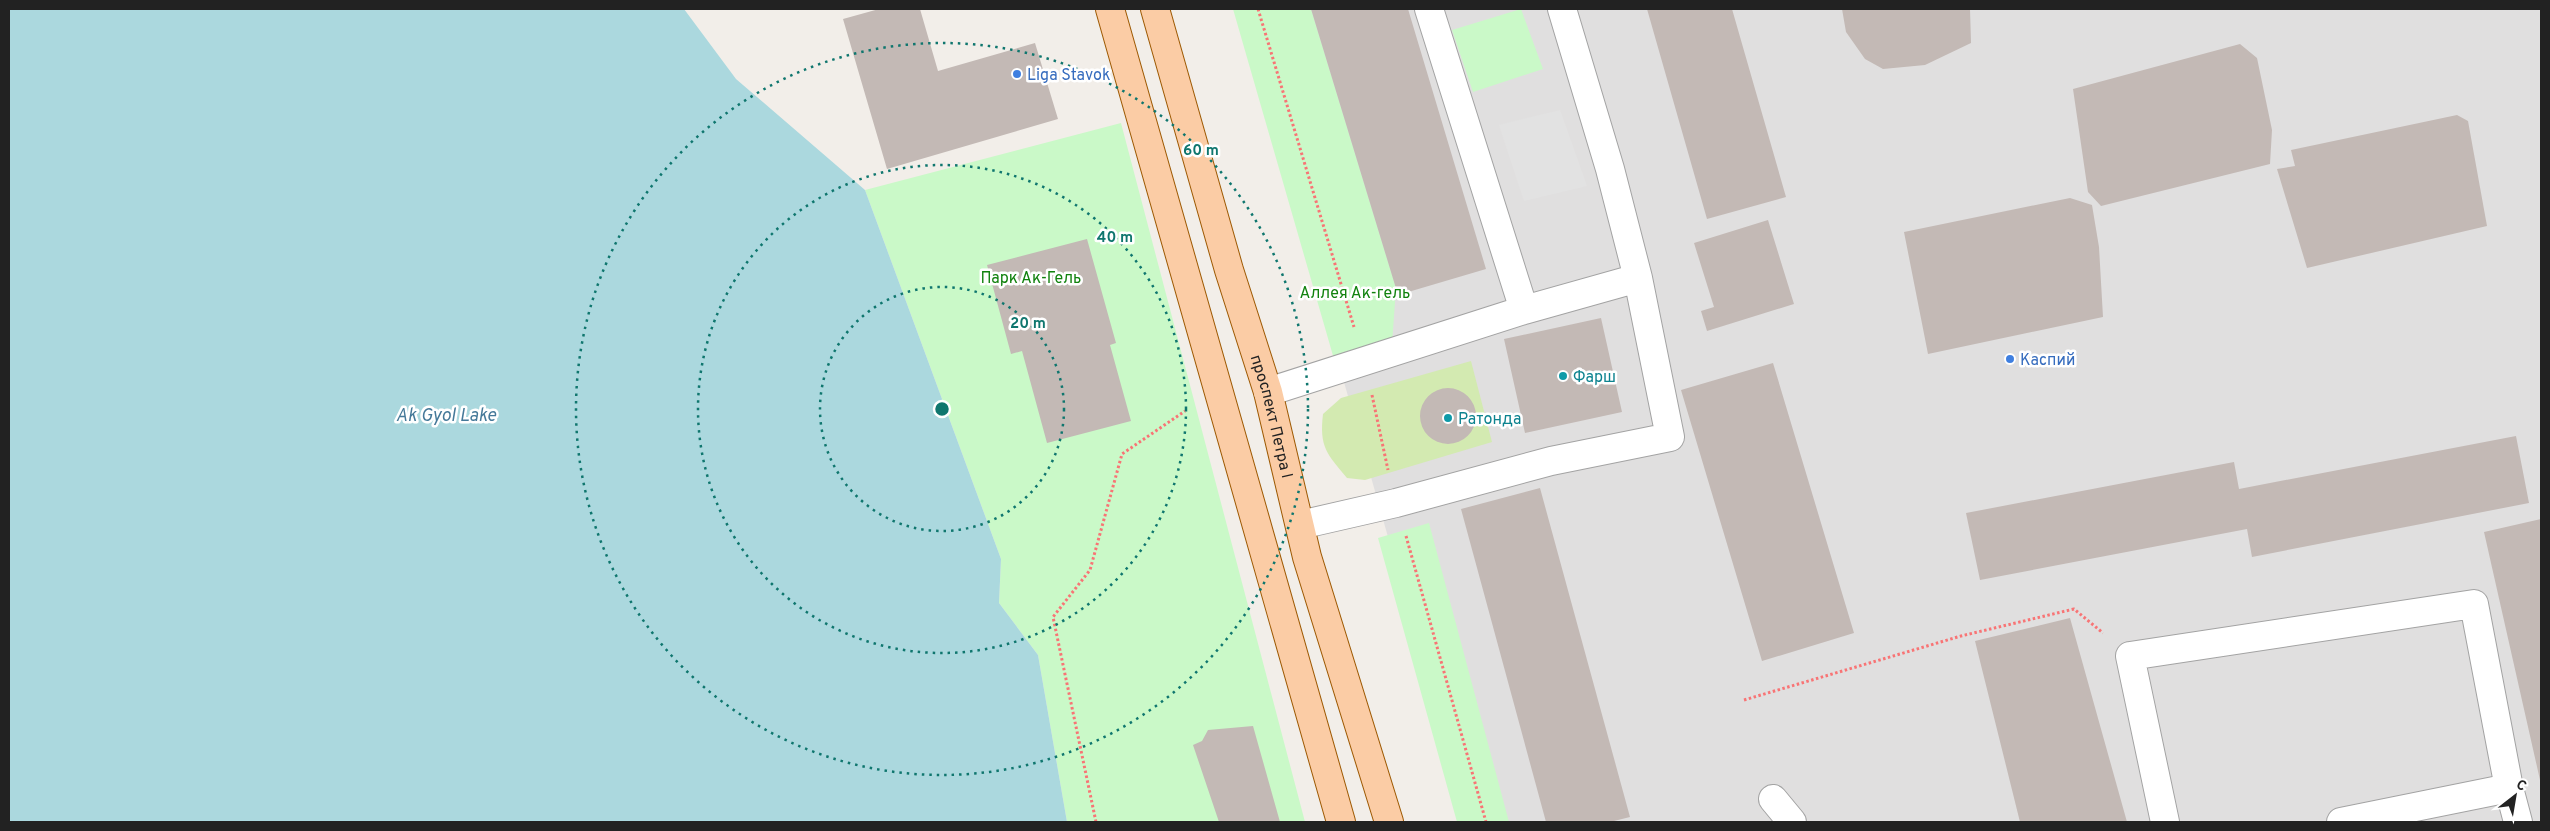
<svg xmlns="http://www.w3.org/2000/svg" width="2550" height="831" font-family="Overpass,sans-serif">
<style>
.residential{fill:#e0dfdf}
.grass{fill:#d3eab1}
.park{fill:#caf9c8}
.parking{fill:#e2e2e2}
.water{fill:#abd8de}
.building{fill:#c3b9b5}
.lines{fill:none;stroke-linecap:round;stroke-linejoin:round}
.minor-casing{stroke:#a3a3a3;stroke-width:30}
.major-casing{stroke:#9d5903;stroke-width:30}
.path{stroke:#f87475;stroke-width:3;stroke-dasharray:2.5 2.5;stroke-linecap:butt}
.minor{stroke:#fff;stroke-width:28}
.major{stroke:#fbcca5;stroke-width:28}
.ring{fill:none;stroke:#0f766e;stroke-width:2.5;stroke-dasharray:2.5 5}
.shop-dot{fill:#3f7fe0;stroke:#fff;stroke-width:2}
.culture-dot{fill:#0f9aa8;stroke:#fff;stroke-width:2}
.labels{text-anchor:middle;stroke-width:5;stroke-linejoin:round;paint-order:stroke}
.shop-label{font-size:16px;fill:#366cbe;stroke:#fff;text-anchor:start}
.park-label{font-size:16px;fill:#11820e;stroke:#fff}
.culture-label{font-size:16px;fill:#0d838f;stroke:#fff;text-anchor:start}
.street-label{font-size:16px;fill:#222;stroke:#fff}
.water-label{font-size:18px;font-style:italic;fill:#457999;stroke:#fff}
.centre{fill:#0f766e;stroke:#fff;stroke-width:2.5}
.ring-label{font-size:15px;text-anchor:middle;font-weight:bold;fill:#0f766e;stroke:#fff;stroke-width:5;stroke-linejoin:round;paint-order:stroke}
</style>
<rect width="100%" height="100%" fill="#f2eee9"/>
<path class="residential" d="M1238,9H2541V822H1469Z"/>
<path class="grass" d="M1471,361L1492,442L1365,480L1347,478C1327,454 1319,447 1323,414L1341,398Z"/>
<path class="park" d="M1233,9H1311L1396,288L1391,358L1338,373Z
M1521,9L1543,69L1473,92L1452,30Z
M1121,123L1305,822H1067L1038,655L999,603L1001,559L865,190Z
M1429,523L1509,822H1457L1378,538Z"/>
<path class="parking" d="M1560,110L1587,186L1524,201L1499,125Z"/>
<path class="water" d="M9,9H684L736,79L865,190L1001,559L999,603L1038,655L1067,822H9Z"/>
<path class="building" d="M879,9H920L938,71L1035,43L1058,119L887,169L843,19Z
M1311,9H1408L1486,269L1398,295Z
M1647,9H1732L1786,197L1707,219Z
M1842,9H1970L1971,43L1925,65L1883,69L1865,59L1846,32Z
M2240,44L2257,58L2272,130L2270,164L2101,206L2088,192L2073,89Z
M2457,115L2468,121L2487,226L2307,268L2277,169L2295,166L2291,150Z
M2070,198L2092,205L2099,247L2103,317L1928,354L1904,232Z
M1768,220L1794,304L1707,331L1701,311L1714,307L1694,243Z
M1087,239L1116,343L1110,345L1131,421L1047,443L1022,351L1011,354L987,265Z
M1601,318L1622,412L1525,433L1504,339Z
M1773,363L1854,633L1762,661L1681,390Z
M1420 416a28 28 0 1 1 56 0a28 28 0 1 1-56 0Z
M2516,436L2529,503L2252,557L2247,529L1980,580L1966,513L2234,462L2239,489Z
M1540,488L1630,817L1610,822H1546L1461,509Z
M2541,519V780H2540L2484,532Z
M2070,618L2127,822H2020L1975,641Z
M1253,726L1280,822H1219L1193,745L1202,741L1208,730Z"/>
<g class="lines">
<defs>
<path id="minor" d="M1429,9L1524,310
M1268,392L1524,310L1638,278
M1300,525L1396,503L1551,461L1670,437L1638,278L1610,169L1562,9
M1773,799L1792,822
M2165,822L2130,656L2474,604L2509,788L2518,822
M2341,822L2509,788"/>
<g id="major">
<path d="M1110,9L1341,822"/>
<path id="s1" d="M1155,9L1229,270L1268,392L1307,557L1389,822"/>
</g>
</defs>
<use href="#minor" class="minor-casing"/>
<use href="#major" class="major-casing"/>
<path class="path" d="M1258,9L1354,327
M1372,395L1388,470
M1406,536L1486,822
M1744,700L1961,636L2074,609L2103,633
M1096,822L1053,617L1090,570L1122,454L1185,411"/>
<use href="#minor" class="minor"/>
<use href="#major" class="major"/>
</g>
<g class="ring">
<circle cx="942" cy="409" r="122"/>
<circle cx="942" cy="409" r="244"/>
<circle cx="942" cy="409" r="366"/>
</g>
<g class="shop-dot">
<circle cx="1017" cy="74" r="5"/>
<circle cx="2010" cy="359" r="5"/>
</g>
<g class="culture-dot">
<circle cx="1563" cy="376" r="5"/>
<circle cx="1448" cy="418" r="5"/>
</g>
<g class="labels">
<g class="shop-label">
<text x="1027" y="80">Liga Stavok</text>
<text x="2020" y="365">Каспий</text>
</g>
<g class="park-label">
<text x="1031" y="283">Парк Ак-Гель</text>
<text x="1355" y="298">Аллея Ак-гель</text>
</g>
<g class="culture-label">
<text x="1573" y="382">Фарш</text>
<text x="1458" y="424">Ратонда</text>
</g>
<g class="street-label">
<text dy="6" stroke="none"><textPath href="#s1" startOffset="424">проспект Петра I</textPath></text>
</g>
<g class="water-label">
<text x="446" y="421">Ak Gyol Lake</text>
</g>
</g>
<circle cx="942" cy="409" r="8" class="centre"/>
<g class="ring-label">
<text x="1201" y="155">60 m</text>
<text x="1115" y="242">40 m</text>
<text x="1028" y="328">20 m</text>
</g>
<rect width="2550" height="831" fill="none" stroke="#222222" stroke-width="20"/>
<g transform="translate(2515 796) rotate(31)" stroke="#ffffff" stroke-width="4" paint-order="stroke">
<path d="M0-4L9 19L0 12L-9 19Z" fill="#222222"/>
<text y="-8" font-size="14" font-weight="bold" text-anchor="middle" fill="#222222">С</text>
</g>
</svg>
